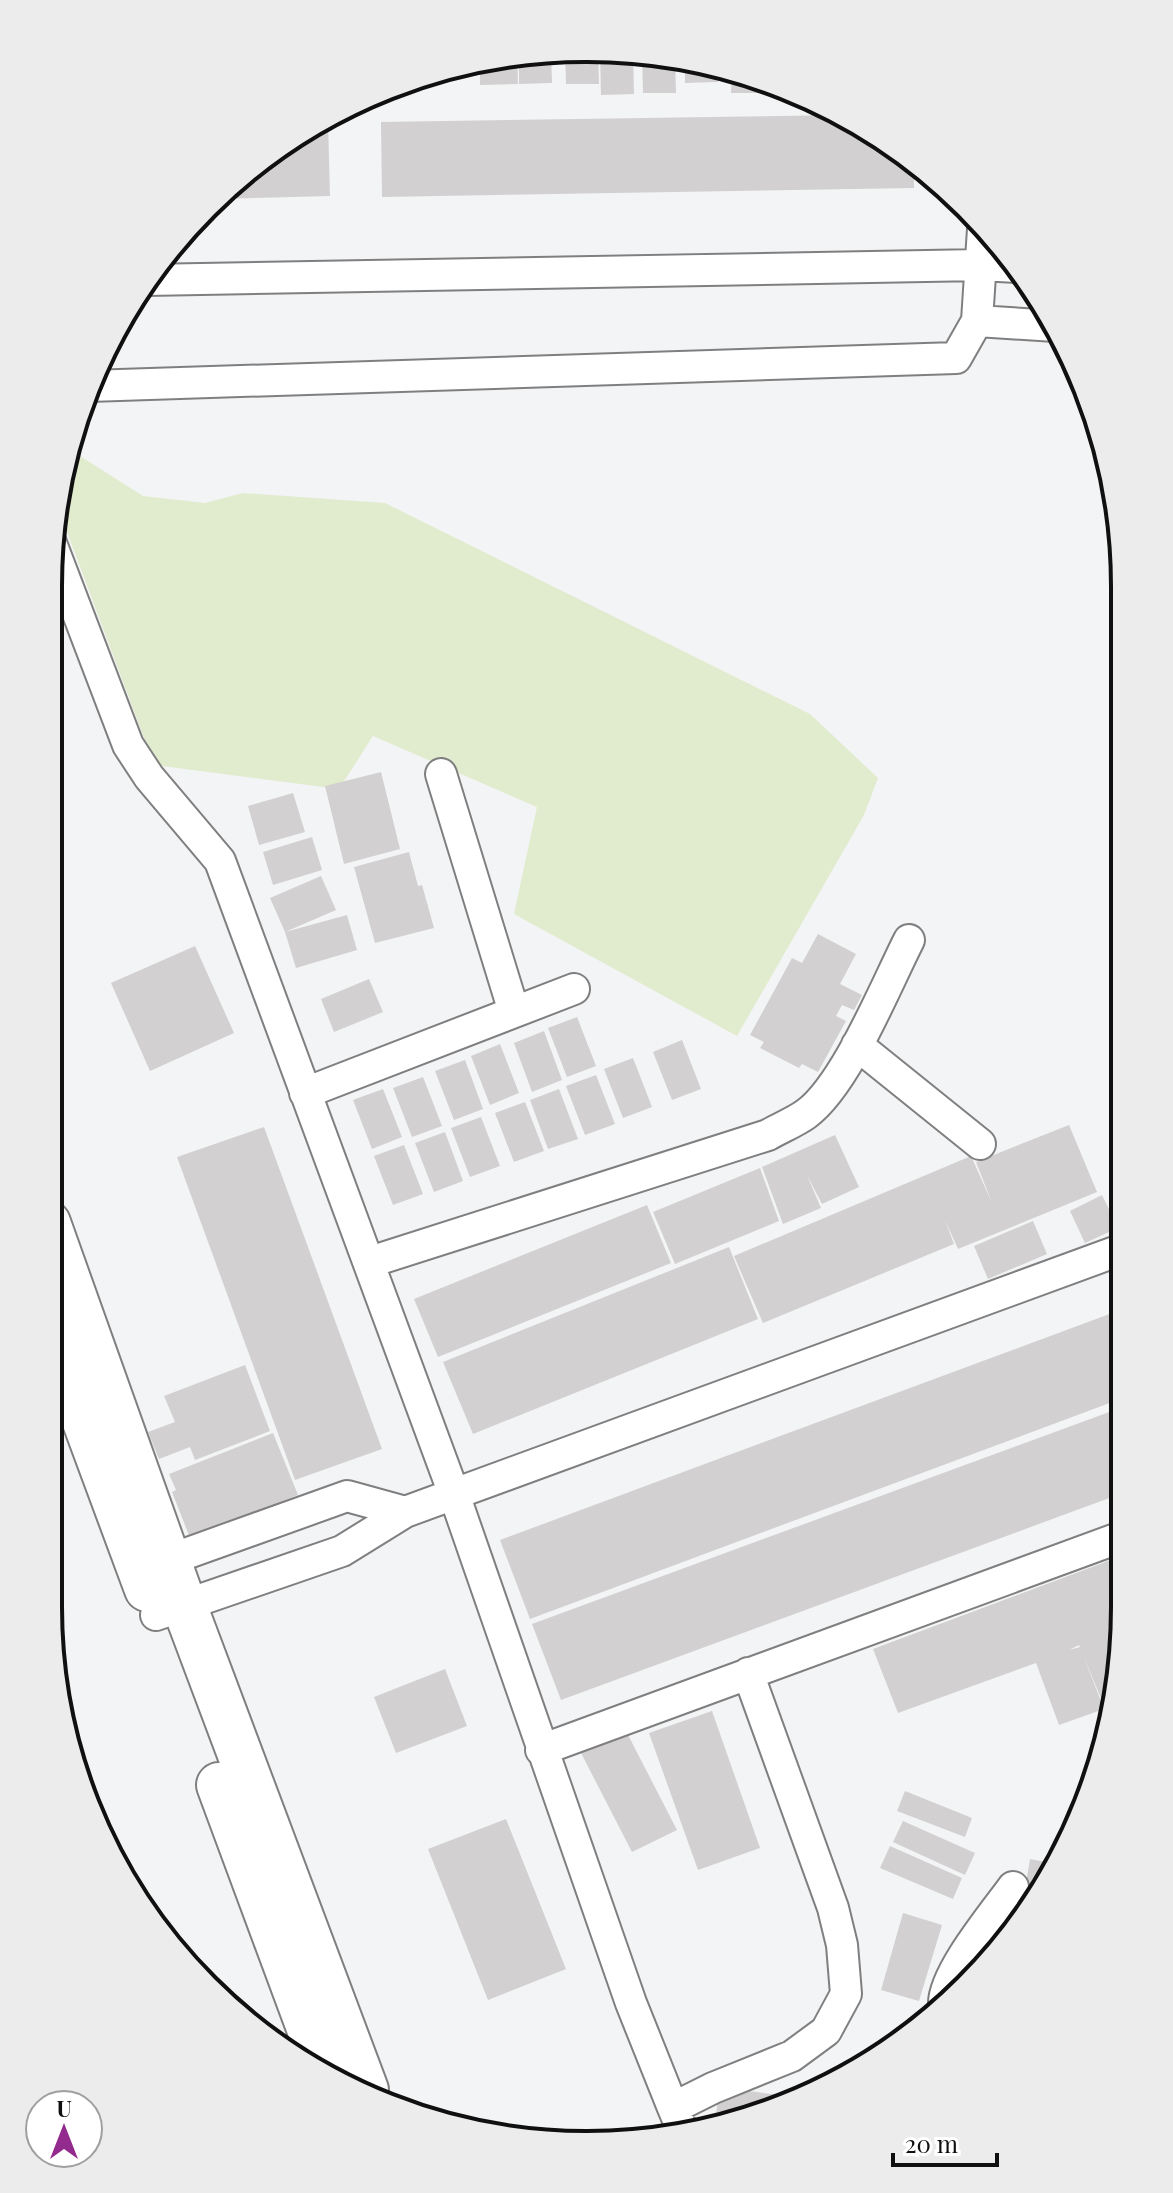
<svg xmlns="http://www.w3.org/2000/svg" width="1173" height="2193" font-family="'Playfair Display',serif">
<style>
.green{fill:#e1ebce}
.building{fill:#d2d0d0}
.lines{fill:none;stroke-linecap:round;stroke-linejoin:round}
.street-casing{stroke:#7f7f80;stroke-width:34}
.secondary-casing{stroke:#7f7f80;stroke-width:48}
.street{stroke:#fff;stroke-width:30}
.secondary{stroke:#fff;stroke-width:44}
.rim{fill:none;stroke:#101010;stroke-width:4}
</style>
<rect width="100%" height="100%" fill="#f3f4f5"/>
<path class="green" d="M80,456L143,496L205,503L243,493L385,503L810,714L878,778L864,815L737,1036L514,914L537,807L373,736L339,789L154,765L63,521Z"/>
<path class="building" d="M622,49L633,51L634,94L601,95L600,50Z
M598,50L599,84H566L565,51Z
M551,51L552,83L519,84V52Z
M517,53L518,84L480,85V61Z
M642,53L675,58L676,93H643Z
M685,60L718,65V82L685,83Z
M467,64V76H435V71Z
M732,68L762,80L761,93H731Z
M431,72V88H389L414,76Z
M841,115L914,163V188L382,197L381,122Z
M328,122L330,196L216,199L232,181L314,123Z
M49,695L61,727L49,731Z
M381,772L400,849L344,864L325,786Z
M293,793L305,832L259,845L248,806Z
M312,837L322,870L273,885L263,852Z
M409,852L418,886L422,885L434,928L375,943L354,867Z
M321,876L336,910L285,932L270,898Z
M347,915L357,950L296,968L285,932Z
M818,934L856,954L840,984L862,995L854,1010L842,1005L836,1016L846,1021L818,1072L802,1064L799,1068L760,1048L764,1042L750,1035L792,958L802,963Z
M195,946L234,1033L150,1071L111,983Z
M369,979L383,1012L334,1032L321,999Z
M577,1017L596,1066L567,1077L548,1028Z
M544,1031L562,1080L532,1092L514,1043Z
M682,1040L701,1089L672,1100L653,1052Z
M500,1044L519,1093L490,1105L471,1056Z
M633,1058L652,1107L623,1118L604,1069Z
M465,1060L483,1109L454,1120L435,1071Z
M596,1075L615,1124L585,1135L566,1086Z
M423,1077L442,1126L412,1137L393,1088Z
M383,1089L402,1137L372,1149L353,1100Z
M559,1089L578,1139L548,1149L530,1100Z
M525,1102L544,1151L514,1162L495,1113Z
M481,1117L500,1166L470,1177L451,1128Z
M1069,1125L1097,1192L958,1249L945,1220L954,1244L763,1323L734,1256L971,1156L992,1203L976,1162Z
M264,1127L382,1449L295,1480L177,1157Z
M445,1132L463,1181L434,1192L415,1143Z
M835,1135L859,1187L822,1204L807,1175L821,1208L783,1224L762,1167Z
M404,1145L423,1194L393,1205L374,1156Z
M760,1168L779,1221L675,1264L653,1212Z
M1102,1195L1118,1228L1085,1243L1070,1211Z
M647,1205L671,1263L438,1357L414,1299Z
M1033,1221L1047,1254L988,1279L974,1246Z
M729,1247L758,1319L473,1434L443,1362Z
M1123,1309V1398L530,1619L500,1540Z
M245,1365L270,1431L195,1460L190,1447L159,1459L148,1432L175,1422L164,1396Z
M1123,1407V1493L561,1700L532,1624Z
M273,1433L298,1495L190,1538L172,1492L176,1490L169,1474Z
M1124,1555V1641L1113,1705L1105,1708L1079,1645L1069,1650L1080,1647L1104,1709L1059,1725L1036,1663L898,1713L873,1649Z
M445,1669L467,1726L396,1753L374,1697Z
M712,1711L760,1848L698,1870L649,1733Z
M626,1731L677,1830L632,1852L581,1753Z
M905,1791L972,1818L965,1837L897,1811Z
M506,1819L566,1969L488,2000L428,1849Z
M903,1821L975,1853L965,1875L893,1842Z
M890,1846L962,1878L953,1899L880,1868Z
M1030,1859L1056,1864L1021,1912Z
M903,1913L942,1925L919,2001L881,1990Z
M999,1926L1008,1931L973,1979L972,1978Z
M720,2087L778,2095L776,2108L726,2127L714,2129Z"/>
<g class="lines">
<defs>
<path id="street" d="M146,280L980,265L1017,267
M977,321L1055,326
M89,386L956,358L977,321L983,229
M51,543L128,745L149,777L220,861L454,1494L631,2003L673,2108L713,2088L792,2056L826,2031L846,1994L842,1945L833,1908L748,1673
M441,774L514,1012
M857,1045L980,1144
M305,1093L574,989
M370,1262L768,1135C780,1128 795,1122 806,1114C846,1085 886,985 909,940
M149,1567L347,1496L405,1512
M156,1615L342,1551L405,1512L1123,1249
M541,1750L1124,1536
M944,2004C943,1974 995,1912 1013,1887
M673,2108L684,2134"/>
<path id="secondary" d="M48,1223L184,1605L366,2090
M48,1322L147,1589
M219,1785L325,2071"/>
</defs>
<use href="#street" class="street-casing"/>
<use href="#secondary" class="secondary-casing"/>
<use href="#street" class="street"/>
<use href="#secondary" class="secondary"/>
</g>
<path d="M0 0H1173V2193H0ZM586 62H587A524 524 0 0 1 1111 586V1607A524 524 0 0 1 587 2131H586A524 524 0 0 1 62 1607V586A524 524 0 0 1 586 62Z" fill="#ececec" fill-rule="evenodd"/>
<path class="rim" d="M586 62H587A524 524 0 0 1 1111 586V1607A524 524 0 0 1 587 2131H586A524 524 0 0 1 62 1607V586A524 524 0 0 1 586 62Z"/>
<g transform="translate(64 2129)"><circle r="38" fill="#ffffff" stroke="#9f9f9f" stroke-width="2"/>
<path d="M0-6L14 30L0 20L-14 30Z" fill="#932a8e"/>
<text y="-12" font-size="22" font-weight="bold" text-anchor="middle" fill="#101010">U</text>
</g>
<path d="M893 2153v12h104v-12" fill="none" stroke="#101010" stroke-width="4"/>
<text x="905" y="2153" font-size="24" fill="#101010" stroke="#ffffff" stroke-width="6" paint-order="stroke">20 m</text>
</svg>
